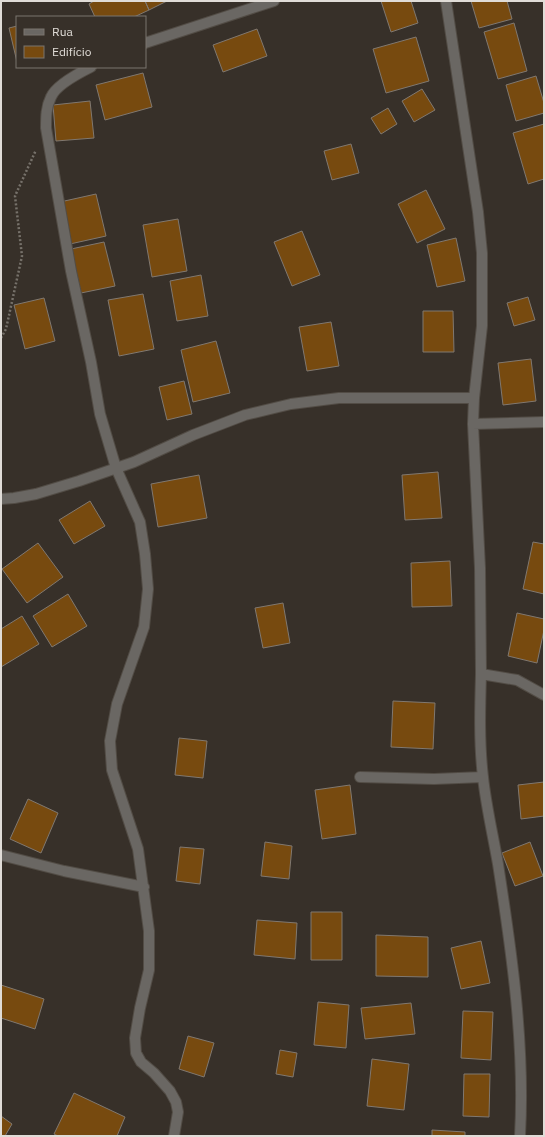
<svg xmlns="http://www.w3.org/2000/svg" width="545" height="1137" font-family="'IBM Plex Sans',sans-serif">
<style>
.building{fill:#774a0f;stroke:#807870}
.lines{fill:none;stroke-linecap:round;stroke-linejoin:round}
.minor-casing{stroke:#524c45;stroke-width:12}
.path{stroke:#76716a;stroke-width:2.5;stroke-dasharray:2 2;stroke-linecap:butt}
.minor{stroke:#6a6763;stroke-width:10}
</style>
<rect width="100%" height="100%" fill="#373029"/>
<path class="building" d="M94,1H145L149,10L134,17H95L89,4Z
M145,1H167L149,10Z
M381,1H411L418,23L391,32Z
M471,1H507L512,19L479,28Z
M514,23L527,71L498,79L484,32Z
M17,26V62L9,28Z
M257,29L267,56L223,72L213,45Z
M416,37L429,81L386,93L373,49Z
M143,73L152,107L105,120L96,85Z
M536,76L544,103V113L516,121L506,85Z
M422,89L435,110L414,122L402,101Z
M90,101L94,138L56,141L53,105Z
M388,108L397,124L381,134L371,118Z
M544,124V179L528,184L513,133Z
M351,144L359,173L332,180L324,151Z
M426,190L445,229L417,243L398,204Z
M96,194L106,236L70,244L60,202Z
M178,219L187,271L152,277L143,225Z
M302,231L320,275L292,286L274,242Z
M456,238L465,281L437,287L427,245Z
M104,242L115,286L81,293L71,249Z
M201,275L208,316L177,321L170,281Z
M143,294L154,349L119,356L108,300Z
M528,297L535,320L514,326L507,303Z
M44,298L55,341L25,349L14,305Z
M423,311H453L454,352H423Z
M331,322L339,366L307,371L299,327Z
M216,341L230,393L193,402L181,350Z
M531,359L536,401L503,405L498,363Z
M184,381L192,414L167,420L159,387Z
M438,472L442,518L405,520L402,475Z
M199,475L207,518L158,527L151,484Z
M90,501L105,526L74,544L59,520Z
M533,542L544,544V594L523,589Z
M38,543L63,577L27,603L2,569Z
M450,561L452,606L412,607L411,563Z
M68,594L87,626L52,647L33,616Z
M283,603L290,643L263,648L255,608Z
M517,613L544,619V630L537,663L508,656Z
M22,616L39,644L1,667V629Z
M393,701L435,703L433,749L391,747Z
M179,738L207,741L203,778L175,775Z
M544,782V816L521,819L518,785Z
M350,785L356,834L322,839L315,790Z
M28,799L58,813L41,853L10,839Z
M265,842L292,846L289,879L261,876Z
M530,842L543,876L515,886L502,853Z
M180,847L204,849L200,884L176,881Z
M311,912H342V960H311Z
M257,920L297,923L295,959L254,955Z
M376,935L428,937V977L376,976Z
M481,941L490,983L461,989L451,948Z
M1,985L44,999L35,1029L1,1018Z
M318,1002L349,1005L346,1048L314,1045Z
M411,1003L415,1034L365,1039L361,1008Z
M463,1011L493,1012L491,1060L461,1058Z
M188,1036L214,1043L204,1077L179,1069Z
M280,1050L297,1053L293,1077L276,1074Z
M372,1059L409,1064L404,1110L367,1106Z
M464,1074H490L489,1117L463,1116Z
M74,1093L125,1117L117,1136H58L54,1134Z
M1,1116L12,1124L5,1136H1Z
M432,1130L465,1132V1136H432Z"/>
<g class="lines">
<defs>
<path id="minor" d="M446,1L478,212L482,253V326L474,398L473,424L480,568L481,674L517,680L544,695
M145,43L274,1
M91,67C79,73 56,85 51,97C46,107 46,117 46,128L71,271L91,362L100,414L116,468L140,522L145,554L148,589L144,627L117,704L110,741L112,770L138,849L149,931V970L140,1008L135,1038L136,1053L141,1062L154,1073L170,1091L176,1102L178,1112L174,1136
M473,424L544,422
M1,499L14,498L36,494L79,481L134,462L193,435L245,415L291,404L339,398H474
M481,674C480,708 479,743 483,777C486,806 493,835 498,864C512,954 525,1045 520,1136
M360,777L434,779L483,777
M1,855L64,871L144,887"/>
</defs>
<use href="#minor" class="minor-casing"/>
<path class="path" d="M1,338L6,329L22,256L15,196L36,150"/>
<use href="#minor" class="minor"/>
</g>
<rect width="545" height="1137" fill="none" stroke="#e0dcd7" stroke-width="4"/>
<rect x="16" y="16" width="130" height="52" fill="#373029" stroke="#7b756f"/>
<rect x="24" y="29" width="20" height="6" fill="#6a6763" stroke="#7b756f"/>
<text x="52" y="36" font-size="12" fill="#e0dcd7">Rua</text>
<rect x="24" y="46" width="20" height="12" fill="#774a0f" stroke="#7b756f"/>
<text x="52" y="56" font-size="12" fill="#e0dcd7">Edifício</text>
</svg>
